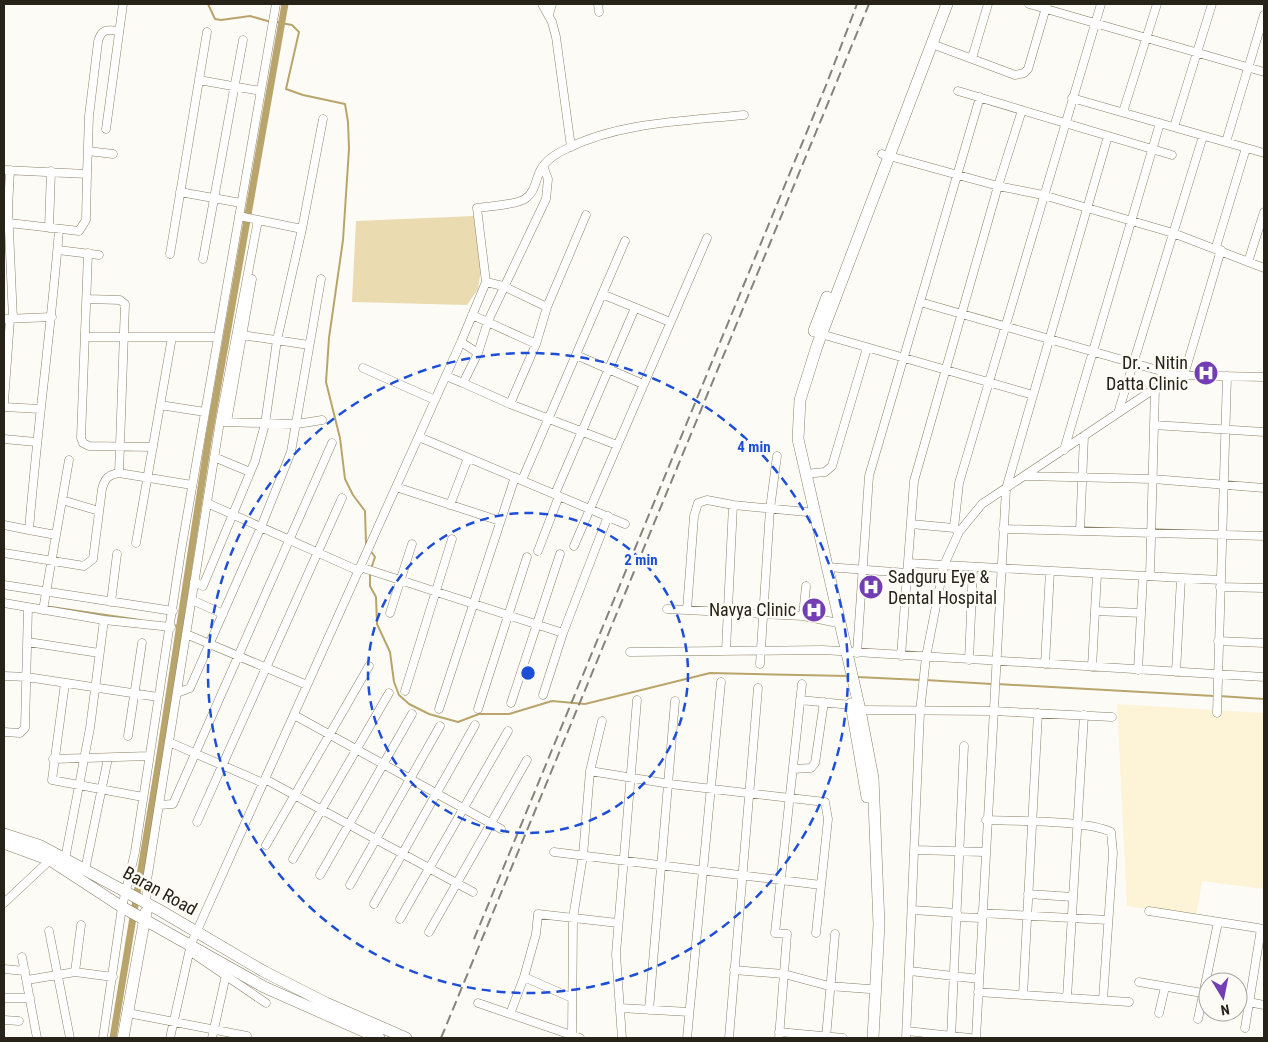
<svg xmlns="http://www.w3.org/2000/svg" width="1268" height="1042" font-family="'Roboto Condensed',sans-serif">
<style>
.built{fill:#fdf3d6}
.green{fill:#eadbb0}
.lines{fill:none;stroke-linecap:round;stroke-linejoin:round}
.stream{stroke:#b9a56c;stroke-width:2}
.canal{stroke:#b9a56c;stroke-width:7}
.street-casing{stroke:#8b8268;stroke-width:9}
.secondary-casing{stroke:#8b8268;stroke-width:12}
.street{stroke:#fff;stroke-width:8}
.secondary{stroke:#fff;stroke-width:11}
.rail{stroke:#86837b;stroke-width:2;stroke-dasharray:10 5;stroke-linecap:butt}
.ring{fill:none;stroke:#1d4ed8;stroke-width:2.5;stroke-dasharray:9 6}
.labels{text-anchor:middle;stroke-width:5;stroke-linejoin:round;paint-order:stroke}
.poi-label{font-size:18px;fill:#272319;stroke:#fdfbf6;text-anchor:end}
.street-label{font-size:18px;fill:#272319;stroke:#fdfbf6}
.centre{fill:#1d4ed8;stroke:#fdfbf6;stroke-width:2.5}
.ring-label{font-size:15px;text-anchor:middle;font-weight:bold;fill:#1d4ed8;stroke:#fdfbf6;stroke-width:5;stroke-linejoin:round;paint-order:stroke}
</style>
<rect width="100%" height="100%" fill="#fdfbf6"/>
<path class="built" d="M1117,704L1264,713V889L1202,881L1196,916L1127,906Z"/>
<path class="green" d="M474,216L481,270L478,289L467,305L352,302L356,221Z"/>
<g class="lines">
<path class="stream" d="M208,4L215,19L221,20L250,16L271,22
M276,22L292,25L299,32L286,89L303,95L345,104L348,122L349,149L343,240L329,338L326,382L340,438L345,479L353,495L365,511L366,544
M370,550L375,557L371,569
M370,573V586L376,597L377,624L390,652L394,682L399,695L409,704L429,714L458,722L479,714H509L552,701L585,704L710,673L848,676
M51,607L140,620
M172,625L179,626
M857,677L920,680
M925,680L992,684
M997,684L1214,696
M1219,696L1264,699"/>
<path class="canal" d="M113,1038L159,761L208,442L285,4"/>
<defs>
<path id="street" d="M542,4L552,22L556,37L571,147
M598,4L599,12
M1029,4L1264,72
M549,14L552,4
M932,44L1015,75L1024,73L1028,69L1047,4
M972,58L988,4
M199,80L260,91
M958,91L1172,155
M1072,98L1264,153
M1123,112L1157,4
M1174,127L1212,4
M106,129L123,4
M1226,142L1264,15
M88,151L113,154
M882,154L998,186L1043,195L1173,233L1264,268
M4,170L87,174L86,220L79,231L9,223
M87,174L89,116L98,42C101,29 107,29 119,31
M180,192L241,203
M4,208H8L13,319
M8,208L10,170
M239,216L302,229
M49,228L51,171
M1216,247L1246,148
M58,250L99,255
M88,253L81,438L83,443L89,446L153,447
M170,254L207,32
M203,259L243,40
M1248,262L1264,212
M486,282L503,286L547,307
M602,294L670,322
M87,299L120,300L125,304L119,473
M920,302L1175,375L1264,377
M472,315L536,344
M4,319L52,317
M821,334L1033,395
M242,335L309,345
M85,337H218
M461,342L478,353L463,383L510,404L536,344L547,307L586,215
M478,353L488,321L546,199L548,179L543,166
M576,355L643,384
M363,368L435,400
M1184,375L1221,250
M446,376L463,383
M4,402L10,319
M510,404L617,445
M160,405L205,412
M4,407L40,409
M1118,413L1203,136
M224,422L297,424L322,420
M227,422L252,279
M1154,425L1264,432
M419,437L625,524
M4,439L36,442
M1064,450L1160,123
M214,457L250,472
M805,474L825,472L832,466L867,348
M1025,476L1153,479L1264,488
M522,480L625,241
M396,487L500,521
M555,494L635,308
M62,500L99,511
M207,503L359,571
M450,505L468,458
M911,524L954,528L958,531
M4,525L29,530
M954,528L959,483L1101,4
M1003,529L1264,536
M1080,531L1084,436
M56,535L29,530C37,430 51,330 59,230
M136,543L172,337
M574,546L707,238
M538,551L559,496
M4,553L84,566L93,559L102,489C105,478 108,475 119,473L192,485
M908,563L1220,580
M360,567L563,633
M827,567L907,573
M1150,576L1155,388
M194,582L203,586L255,461L265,424L277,340L302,229L323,119
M4,585L173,611
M1220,587L1264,588
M192,600L223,614
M111,602L117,554
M4,603L104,620L171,627
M667,609L803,616L833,622
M43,610L69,460
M687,610L694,516L698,503L707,500L733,505L807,512
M1095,611L1141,613
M390,613L412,544
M803,616L806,586
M186,634L307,685
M1218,641L1264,643
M28,642L99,653
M726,650L733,505
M630,652L823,650L1264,677
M857,653L869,476L980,97
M901,656L914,481L998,186L1022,110
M969,660L973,567
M760,664L770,509L777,456
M1045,664L1050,571
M1092,667L1097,574
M1138,670L1143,576
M1176,672L1181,578
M4,676L27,677L158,697
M65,683L52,780L143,797
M405,691L452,539
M177,693L190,688L261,527L291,452L321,279
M543,695L563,633L608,516
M800,700L851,705
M511,703L560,554
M439,709L515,477
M478,709L527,557
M860,710L993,711L1112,717
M1217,713L1227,376
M294,715L501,829
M4,732L20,733L25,728L28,607
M128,736L142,643
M169,742L263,783
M53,759L149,756
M793,769L811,768L815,763L824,702
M590,771L670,784L825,802L828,819L816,933
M265,779L473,892
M159,805L173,804L332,443
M986,820C1016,821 1087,820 1111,832L1113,853L1103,1000
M197,822L342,498
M266,845L369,666
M916,850L984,852
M554,852L821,885
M65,859L90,728L104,620
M293,859L389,693
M85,870L108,758
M320,875L412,714
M350,885L440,726
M1028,894L1073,897
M4,903L50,860
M146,903L147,880L220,421L258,220
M374,904L475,725
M913,910L957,913
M1149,911L1264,929
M982,913L1108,920
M957,917L981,918
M400,919L508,731
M49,931L70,1038
M429,932L527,760
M191,952L266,1003
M22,957L37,1038
M4,969L25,971
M734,970L784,974L829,986L869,989
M910,971L979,979
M75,972L81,925
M524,977L572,998
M27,980L75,972L113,977
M1139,982L1208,994
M978,992L1129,1002
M1023,995L1038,713
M4,998H30
M1067,998L1084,715
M1238,1000L1264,1005
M478,1003L580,1038
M620,1008L689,1012
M649,1010L675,701
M128,1013L247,1036
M1159,1013L1165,987
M510,1014L524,977L536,934L538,914L618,923
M1198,1019L1218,922
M4,1020L19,1021
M1245,1028L1261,929
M907,1031L970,1038
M779,1032L843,1038
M103,1038L122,907L135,852L181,551L276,4
M170,1038L191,944L461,342L486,282L477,208C489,206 516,205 525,199C537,191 535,176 543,166C549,158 559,152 568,148C621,122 686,121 744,115
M212,1038L226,975
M572,1038L573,918L583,855L590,771L602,721
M622,1038L616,954L637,700
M687,1038L721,682
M729,1038L758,688
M779,1038L787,934L775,933L802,684
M826,1038L835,934
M906,1038L920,712L926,657L944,565L959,532L982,504L1175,375
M951,1038L964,746
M976,1038L1006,489L1108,136"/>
<path id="secondary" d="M814,331L827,297
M851,704L867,797
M4,834L41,846L161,911L263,971L326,1003L406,1038
M4,843L50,860L122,907L264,987L379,1038
M123,1038L146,912
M873,1038L879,924L873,778L860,710L798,439L800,400L817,346L947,4"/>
</defs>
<use href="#street" class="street-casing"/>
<use href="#secondary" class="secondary-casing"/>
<use href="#street" class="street"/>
<use href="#secondary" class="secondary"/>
<path class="rail" d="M474,939L827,83L857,4
M441,1038L869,4"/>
</g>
<g class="ring">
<circle cx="528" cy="673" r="160"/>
<circle cx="528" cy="673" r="320"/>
</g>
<defs>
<symbol id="hospital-disc" viewBox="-11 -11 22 22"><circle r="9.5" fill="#733db3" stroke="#fdfbf6"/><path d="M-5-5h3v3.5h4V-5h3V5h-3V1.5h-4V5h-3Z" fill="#fff"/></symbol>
</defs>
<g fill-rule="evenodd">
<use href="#hospital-disc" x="1192" y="359" width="28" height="28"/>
<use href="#hospital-disc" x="857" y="573" width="28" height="28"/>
<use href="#hospital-disc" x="800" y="596" width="28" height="28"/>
</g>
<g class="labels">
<g class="poi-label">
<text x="1188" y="369">Dr. . Nitin<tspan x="1188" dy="21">Datta Clinic</tspan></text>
<text x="888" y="583" text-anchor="start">Sadguru Eye &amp;<tspan x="888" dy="21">Dental Hospital</tspan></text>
<text x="796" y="616">Navya Clinic</text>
</g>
<g class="street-label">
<text transform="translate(160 891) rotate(29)" y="6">Baran Road</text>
</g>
</g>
<circle cx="528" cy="673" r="8" class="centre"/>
<g class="ring-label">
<text x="754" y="452">4 min</text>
<text x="641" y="565">2 min</text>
</g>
<rect width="1268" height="1042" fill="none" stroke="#272319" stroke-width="10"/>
<g transform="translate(1223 997) rotate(170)"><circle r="24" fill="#fdfbf6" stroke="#a7a59e"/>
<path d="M0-4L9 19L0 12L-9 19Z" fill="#733db3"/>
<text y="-8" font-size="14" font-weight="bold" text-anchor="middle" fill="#272319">N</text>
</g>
</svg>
